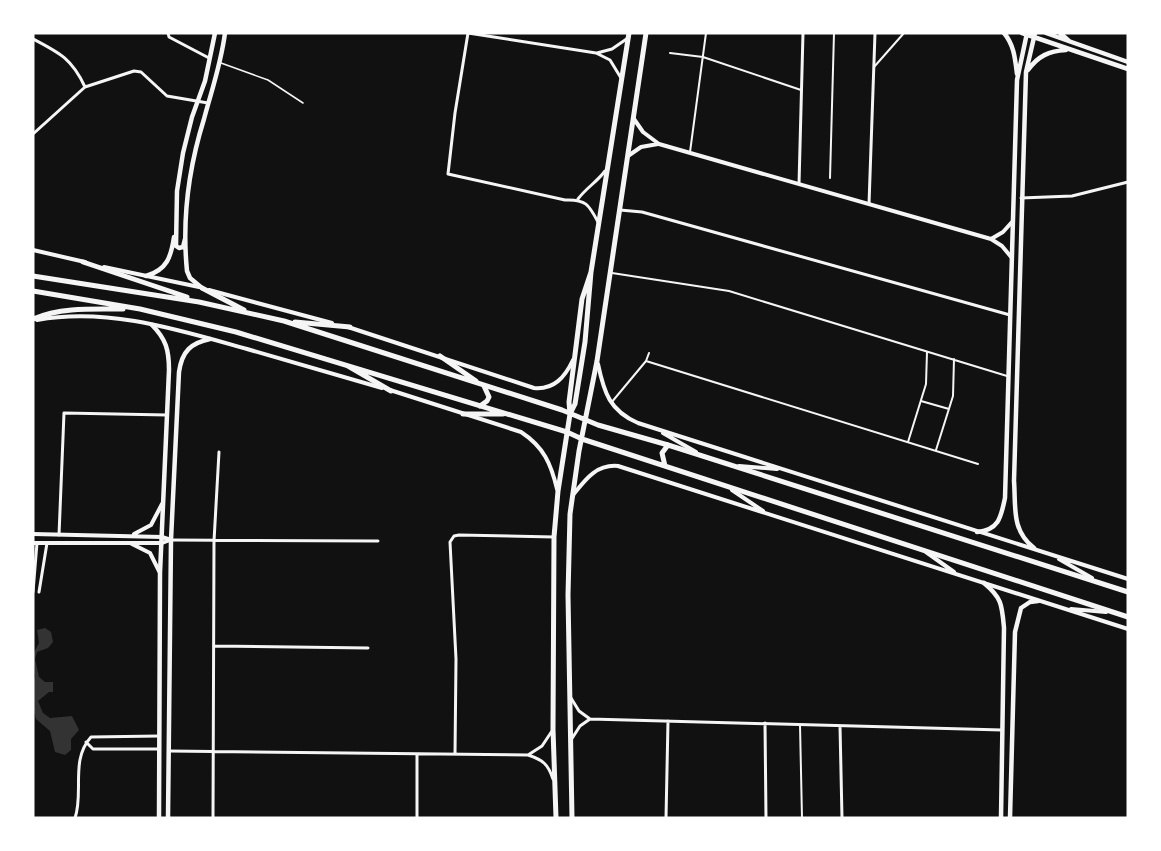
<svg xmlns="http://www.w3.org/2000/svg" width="1161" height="851" font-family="'Open Sans',sans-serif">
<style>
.water{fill:#333}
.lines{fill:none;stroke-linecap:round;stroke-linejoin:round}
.service{stroke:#f5f5f5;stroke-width:1.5}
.pedestrian{stroke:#f5f5f5;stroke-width:2}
.minor{stroke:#f5f5f5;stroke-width:3}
.tertiary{stroke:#f5f5f5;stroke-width:4}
.secondary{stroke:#f5f5f5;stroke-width:4.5}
.primary{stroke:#f5f5f5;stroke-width:5}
</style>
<rect width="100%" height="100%" fill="#111"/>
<path class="water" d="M45,628L51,632L53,642L48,648L37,652L35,659L39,677L45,682H53V692H49L38,701L43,713L50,718L72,716L79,730L71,739V750L65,755L55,752L50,731L36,719L33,707V681L35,677L33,654L39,643L37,630Z"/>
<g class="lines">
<path class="service" d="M221,63L268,80L303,103"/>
<path class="pedestrian" d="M670,53L703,57L801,90
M874,67L904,33
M690,152L706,33
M830,178L834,33
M612,273L729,291L1007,376
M646,361L649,353
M921,401L949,409
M611,403L646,361L978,464
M908,442L926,384L927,352
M936,450L953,396L954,359
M800,725L802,818"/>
<path class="minor" d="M168,33L169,37L209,58
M468,33L455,113L448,174L565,200C586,199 589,205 598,222
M468,33L596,53L610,60L621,78
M33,39C60,53 72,59 85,87
M597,53L612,49L628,38
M33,134L85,87L134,71L141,72L167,96L208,103
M799,184L803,33
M1021,198L1072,196L1128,182
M578,199C586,188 597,182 605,171
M869,204L875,33
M620,210L642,212L1010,315
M59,535L64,413L167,415
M171,540L378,541
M33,592L37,543
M39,592L47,543
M214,646L368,648
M571,698L579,711L590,719
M590,719L1002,730
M765,723L766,818
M840,726L842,818
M571,740L580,726L590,719
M86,742L93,749H159
M169,751L528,755C543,760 548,764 553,779
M417,754V818
M455,754L456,659L450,542L454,536L459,535L554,537
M528,755L542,746L552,731
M75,818C84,793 70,760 91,737L159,736
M213,818L214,541L219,452
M666,818L668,721"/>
<path class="tertiary" d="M634,119L643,132L659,144L991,239L1002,246L1012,258
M628,156L641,147L658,144
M991,239L1003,232L1012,222
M33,250L85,262
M104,267L199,287
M209,290L332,323
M37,320C108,307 179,330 247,349C292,362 337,375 382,388
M348,327L534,388C554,390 565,377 573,360
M598,364C604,393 610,411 638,423L1128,579
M390,390L521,432C544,447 551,464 557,489
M663,433L696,452
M739,466L777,469
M732,490L763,511
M573,495C585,480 596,464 618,466L1128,629
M33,534L162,537L171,540
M134,534L151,525L162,504
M33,543H162L170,540
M132,544L150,553L159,571
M926,552L954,572
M1059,559L1092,578
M1071,609L1106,612"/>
<path class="secondary" d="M1004,33C1014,45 1015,58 1017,74
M1022,33L1128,69
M1046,33L1128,62
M1060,33L1069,41
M1028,70C1038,56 1049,51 1066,50
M185,239L183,247L179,248L176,246L177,191L183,153L192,117L205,81L215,33
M146,276C167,270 171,257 174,237
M202,288L190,278L187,271C182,221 189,167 204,119C212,89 221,64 225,33
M152,325C166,339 169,350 169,370L160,573L159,818
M977,532C999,530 1001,517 1005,498L1017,80L1027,33
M1034,548C1011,530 1016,507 1014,481L1026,72L1035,33
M984,583C1002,598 1002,605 1004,628L1001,818
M168,818L171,540L179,372C182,351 191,343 210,339
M1010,818L1015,632L1021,608L1030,602L1038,601"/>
<path class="primary" d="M83,262L187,297
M33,276L199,302L284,321L562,410L598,425L668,445L1128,592
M202,288L244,310
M33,291L140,309L236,332L567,432L582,439L1128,617
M33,319C61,307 93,309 123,309
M295,322L350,327
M440,356L476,381
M348,366L391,391
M480,406L487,401L489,397L484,386
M571,412L575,404L585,342L591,272L629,33
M463,414H503
M665,466L662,453L668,445
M556,818L553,729L554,537L558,491L570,414L569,402L582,299L591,272
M572,818L568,595L570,514L579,451L597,361L646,33"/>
</g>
<rect width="1161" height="851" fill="none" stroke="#ffffff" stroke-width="69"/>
</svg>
